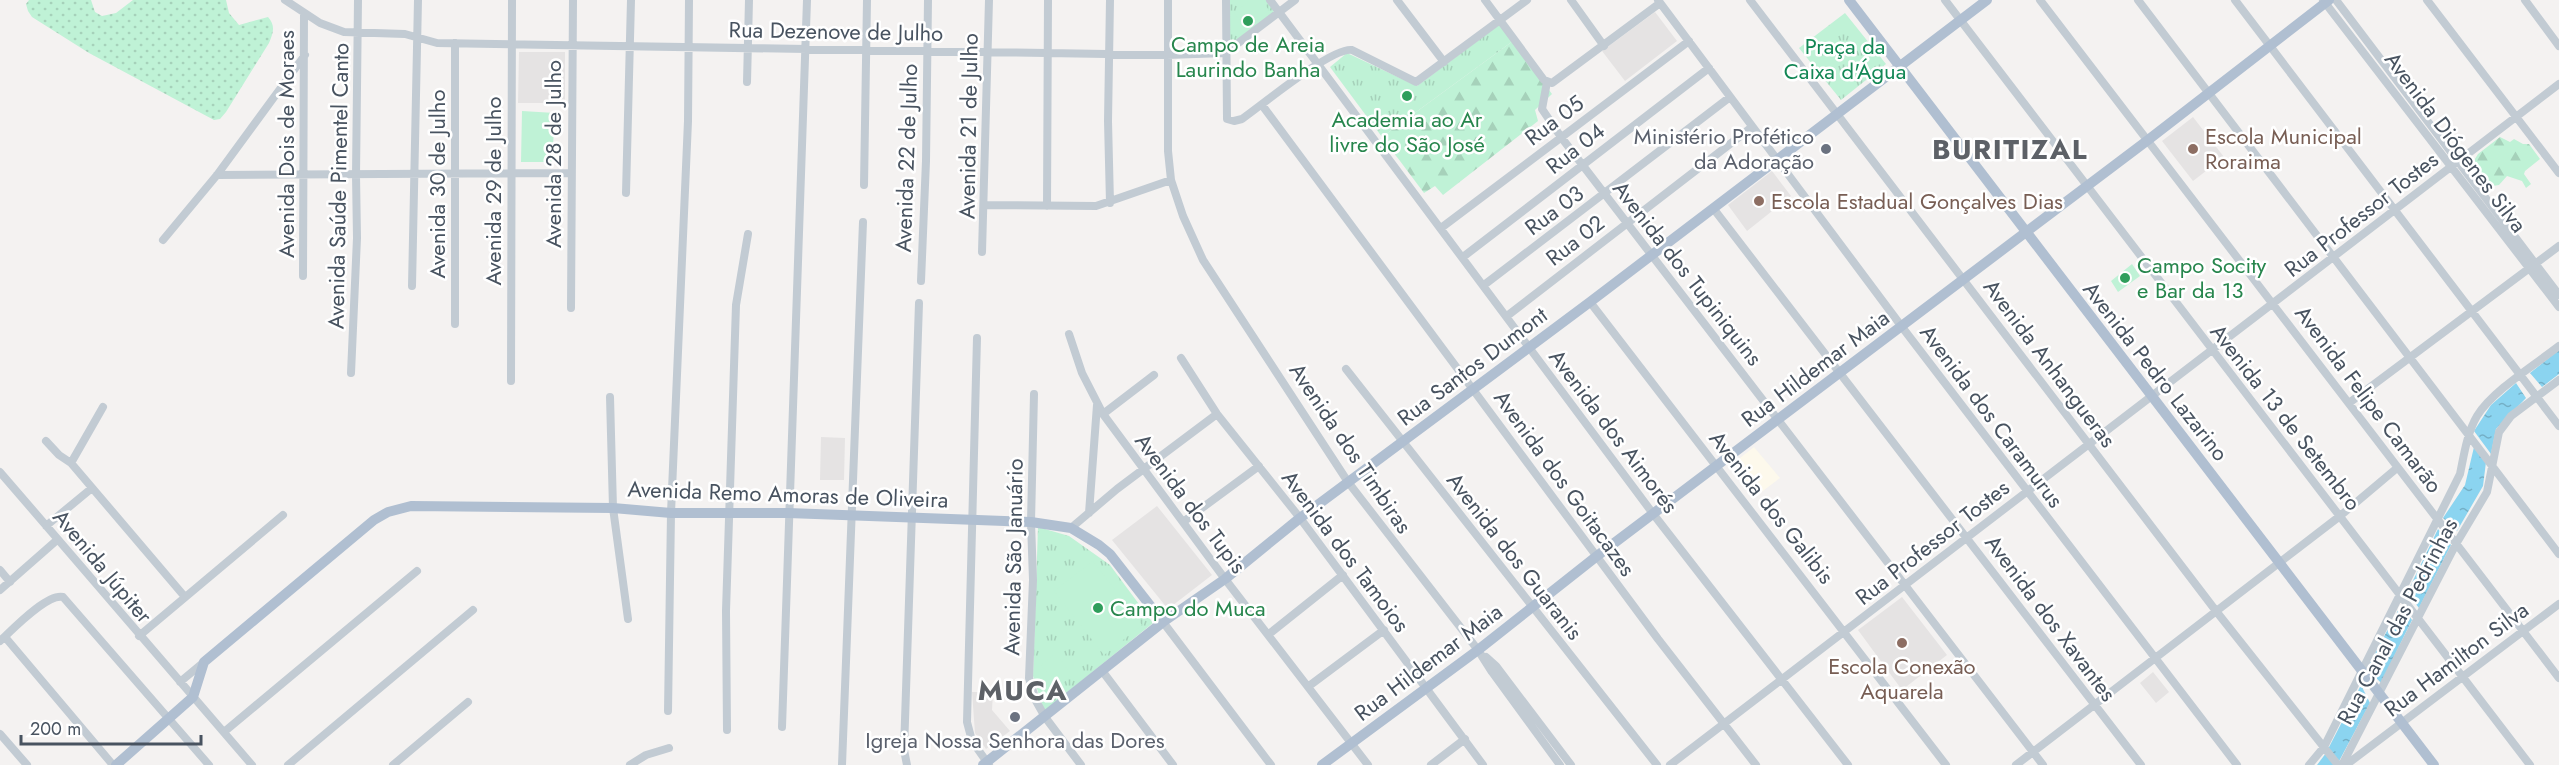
<svg xmlns="http://www.w3.org/2000/svg" width="2559" height="765" font-family="Jost,sans-serif">
<style>
.commercial{fill:#fdf9ec}
.education{fill:#e5e3e3}
.grass{fill:url(#grass-dots)}
.forest{fill:url(#forest-firs)}
.park{fill:url(#park-tufts)}
.garden{fill:#bff2d6}
.water{fill:url(#water-ripples)}
.lines{fill:none;stroke-linecap:round;stroke-linejoin:round}
.minor{stroke:#c2cbd3;stroke-width:8}
.major{stroke:#b0bfd1;stroke-width:10}
.leisure-dot{fill:#2e9e5b;stroke:#fff;stroke-width:2}
.worship-dot{fill:#6b7280;stroke:#fff;stroke-width:2}
.education-dot{fill:#8d6e63;stroke:#fff;stroke-width:2}
.labels{text-anchor:middle;stroke-width:5;stroke-linejoin:round;paint-order:stroke}
.street-label{font-size:22px;fill:#485360;stroke:#fff}
.leisure-label{font-size:22px;fill:#27864d;stroke:#fff}
.park-label{font-size:22px;fill:#138755;stroke:#fff}
.worship-label{font-size:22px;fill:#5b616d;stroke:#fff;text-anchor:end}
.education-label{font-size:22px;fill:#785e54;stroke:#fff;text-anchor:start}
.district-label{font-size:28px;font-weight:bold;letter-spacing:1.5px;fill:#5d6167;stroke:#fff}
</style>
<defs>
<pattern id="grass-dots" width="8" height="8" patternUnits="userSpaceOnUse" patternTransform="scale(1.5)"><rect width="8" height="8" fill="#bff2d6"/><path d="M2 2h.1M6 6h.1" fill="none" stroke="#a6d1ba" stroke-width="1.8" stroke-linecap="round"/></pattern>
<pattern id="forest-firs" width="22" height="20" patternUnits="userSpaceOnUse" patternTransform="scale(1.5)"><rect width="22" height="20" fill="#bff2d6"/><path d="M5 1l3.5 6h-7zM16 11l3.5 6h-7z" fill="#a6d1ba"/></pattern>
<pattern id="park-tufts" width="24" height="20" patternUnits="userSpaceOnUse" patternTransform="scale(1.5)"><rect width="24" height="20" fill="#bff2d6"/><path d="M3 7l-1-3M5 7V3M7 7l1-3M15 17l-1-3M17 17v-4M19 17l1-3" fill="none" stroke="#a6d1ba"/></pattern>
<pattern id="water-ripples" width="26" height="14" patternUnits="userSpaceOnUse" patternTransform="scale(1.5)"><rect width="26" height="14" fill="#8bd4f0"/><path d="M2 4q2-2 4 0t4 0M15 11q2-2 4 0t4 0" fill="none" stroke="#74afc6"/></pattern>
</defs>
<rect width="100%" height="100%" fill="#f4f2f1"/>
<path class="commercial" d="M1754,447L1780,478L1755,497L1731,465Z"/>
<path class="education" d="M1655,12L1677,41L1625,81L1602,51Z
M519,52H565V103H518Z
M2193,117L2224,157L2193,181L2162,141Z
M1772,171L1791,196L1747,231L1728,205Z
M821,437L845,438L844,480H820Z
M1157,506L1212,575L1168,609L1112,540Z
M1902,597L1947,655L1902,690L1858,630Z
M2153,672L2169,692L2156,703L2140,683Z
M972,692H993L992,710L1010,731L986,749L975,733Z"/>
<path class="grass" d="M29,0H91L95,12L102,16L116,13L133,0H226L229,13L239,25L268,17C276,26 273,33 269,43L226,112L220,119L214,120L89,53L32,17L28,11L26,4Z"/>
<path class="forest" d="M1513,41L1552,94L1535,110L1538,121L1443,195L1435,186L1424,193L1382,137Z
M2500,137L2510,142L2514,139L2523,144H2529L2540,159L2525,171L2524,174L2531,184L2526,188L2522,181L2507,176L2499,185L2481,188L2473,162L2478,154Z"/>
<path class="park" d="M1228,0H1267L1274,12L1228,48Z
M1845,13L1886,64L1841,100L1799,48Z
M1499,25L1513,41L1382,137L1330,67L1347,53L1417,86Z
M1038,527L1069,536L1110,565L1153,623L1044,711L1033,676Z"/>
<path class="garden" d="M1250,0H1261L1269,10L1246,28L1234,13Z
M522,111L555,113L552,162H521Z
M2132,264L2140,276L2118,292L2111,281Z
M1093,561L1142,625L1104,655L1054,591Z
M1056,653L1072,676L1059,686L1041,665Z"/>
<path class="water" d="M2559,350V374L2542,387L2530,373Z
M2516,383L2526,398L2496,429L2491,454L2474,431L2491,405Z
M2474,447L2486,462L2483,486L2457,531L2443,518L2465,485Z
M2438,529L2451,545L2419,608L2407,593Z
M2401,605L2412,620L2381,683L2367,668Z
M2361,685L2370,703L2337,765H2317L2326,753Z"/>
<g class="lines">
<path class="minor" d="M285,0L320,23L344,32L405,34L437,43L1167,55L1225,53L1295,0
M1110,0L1108,121L1110,203
M1168,0V151L1171,180L1183,216L1203,260L1348,482L1478,650L1492,672L1560,765
M1226,0L1227,119L1234,121L1242,119C1262,105 1332,47 1352,50L1416,82L1527,0
M1270,0L1654,515L1848,765
M1397,0L1444,62
M1485,0L1544,80L1552,83L1660,3
M1571,0L1604,46
M1658,0L1902,327L2237,765
M1750,0L2216,611L2338,765
M1945,0L2530,765
M2040,0L2559,678
M2138,0L2559,554
M2235,0L2559,426
M2323,0L2559,307
M2336,0L2559,295
M2427,0L2559,173
M2525,0L2559,46
M455,43V324
M747,82L749,0
M1547,82L1542,109L1561,137L2043,765
M1262,105L1658,639L1756,765
M217,175L570,173
M864,185L867,0
M626,193L631,0
M985,205L1096,206L1171,180
M1047,206L1048,0
M1713,208L2141,765
M1441,228L1689,41
M163,240L217,175L305,55
M982,252L989,0
M1463,257L1709,68
M303,276L304,13
M921,281L926,161L928,0
M1484,285L1730,97
M412,286L418,0
M1590,302L1946,765
M571,308L573,0
M1507,316L1752,127
M1069,334L1082,373L1103,414L1225,579L1368,765
M977,338L967,722L972,741L989,765
M1181,358L1217,414L1300,518L1483,765
M1346,369L1657,765
M351,373L357,238L356,175L358,0
M511,381L512,0
M1034,394L1031,522L1033,580L1029,678L1036,701L1045,717L1081,765
M610,397L613,508L628,619
M2349,403L2559,246
M1103,414L1154,375
M46,441L59,455L71,463L185,597
M71,463L103,407
M0,472L252,765
M1089,513L1097,405
M1183,522L1259,466
M46,526L92,488
M1071,528L1117,489L1217,414
M0,570L10,582
M0,590L57,540
M1163,622L1271,765
M1269,634L1343,575
M139,636L283,515
M5,637L113,765
M0,641C12,630 47,593 63,597L209,765
M1486,657L1496,666L1571,765
M1103,672L1173,765
M180,682L204,662
M1309,686L1384,630
M668,711L671,513L688,121L689,0
M782,727L807,0
M727,730L726,611L736,305L748,234
M224,732L417,571
M0,734L27,765
M288,765L473,610
M393,765L468,702
M630,765L646,755L669,748
M842,765L863,222
M907,765L904,750L919,303
M1431,765L1465,739
M1670,765L2559,84
M2016,765L2340,516L2397,468
M2309,765L2324,747L2460,474C2464,455 2467,433 2477,416C2492,391 2536,364 2559,346
M2342,765L2456,544L2487,492L2499,432L2511,416L2559,380
M2346,765L2559,604"/>
<path class="major" d="M1849,0L2434,765
M116,765L193,697L204,662L374,520L388,512L411,506L613,508L671,513H788L1031,522L1071,528L1099,545L1110,554L1163,622
M983,765L1163,622L1225,579L1300,518L1590,302L1987,0
M1322,765L1478,650L1597,556L2148,140L2329,0"/>
</g>
<g class="leisure-dot">
<circle cx="1248" cy="21" r="6"/>
<circle cx="1407" cy="96" r="6"/>
<circle cx="2125" cy="278" r="6"/>
<circle cx="1098" cy="608" r="6"/>
</g>
<g class="worship-dot">
<circle cx="1826" cy="149" r="6"/>
<circle cx="1015" cy="717" r="6"/>
</g>
<g class="education-dot">
<circle cx="2193" cy="149" r="6"/>
<circle cx="1759" cy="201" r="6"/>
<circle cx="1902" cy="643" r="6"/>
</g>
<g class="labels">
<g class="street-label">
<text transform="translate(836 31) rotate(1)" y="8">Rua Dezenove de Julho</text>
<text transform="translate(1554 120) rotate(-37)" y="8">Rua 05</text>
<text transform="translate(968 126) rotate(-89)" y="8">Avenida 21 de Julho</text>
<text transform="translate(2456 142) rotate(53)" y="8">Avenida Diógenes Silva</text>
<text transform="translate(286 144) rotate(-90)" y="8">Avenida Dois de Moraes</text>
<text transform="translate(1575 148) rotate(-38)" y="8">Rua 04</text>
<text transform="translate(553 154) rotate(-90)" y="8">Avenida 28 de Julho</text>
<text transform="translate(906 158) rotate(-88)" y="8">Avenida 22 de Julho</text>
<text transform="translate(437 184) rotate(-90)" y="8">Avenida 30 de Julho</text>
<text transform="translate(338 186) rotate(-89)" y="8">Avenida Saúde Pimentel Canto</text>
<text transform="translate(493 191) rotate(-90)" y="8">Avenida 29 de Julho</text>
<text transform="translate(1554 210) rotate(-37)" y="8">Rua 03</text>
<text transform="translate(2361 214) rotate(-38)" y="8">Rua Professor Tostes</text>
<text transform="translate(1575 240) rotate(-38)" y="8">Rua 02</text>
<text transform="translate(1688 273) rotate(52)" y="8">Avenida dos Tupiniquins</text>
<text transform="translate(2050 363) rotate(53)" y="8">Avenida Anhangueras</text>
<text transform="translate(1472 366) rotate(-37)" y="8">Rua Santos Dumont</text>
<text transform="translate(1815 368) rotate(-37)" y="8">Rua Hildemar Maia</text>
<text transform="translate(2156 371) rotate(52)" y="8">Avenida Pedro Lazarino</text>
<text transform="translate(2369 399) rotate(53)" y="8">Avenida Felipe Camarão</text>
<text transform="translate(1992 416) rotate(53)" y="8">Avenida dos Caramurus</text>
<text transform="translate(2286 417) rotate(52)" y="8">Avenida 13 de Setembro</text>
<text transform="translate(1614 431) rotate(53)" y="8">Avenida dos Aimorés</text>
<text transform="translate(1351 448) rotate(56)" y="8">Avenida dos Timbiras</text>
<text transform="translate(1565 483) rotate(54)" y="8">Avenida dos Goitacazes</text>
<text transform="translate(788 494) rotate(2)" y="8">Avenida Remo Amoras de Oliveira</text>
<text transform="translate(1191 503) rotate(53)" y="8">Avenida dos Tupis</text>
<text transform="translate(1772 507) rotate(52)" y="8">Avenida dos Galibis</text>
<text transform="translate(1932 542) rotate(-38)" y="8">Rua Professor Tostes</text>
<text transform="translate(1346 551) rotate(53)" y="8">Avenida dos Tamoios</text>
<text transform="translate(1515 556) rotate(52)" y="8">Avenida dos Guaranis</text>
<text transform="translate(1013 557) rotate(-89)" y="8">Avenida São Januário</text>
<text transform="translate(103 566) rotate(50)" y="8">Avenida Júpiter</text>
<text transform="translate(2051 618) rotate(53)" y="8">Avenida dos Xavantes</text>
<text transform="translate(2397 621) rotate(-62)" y="8">Rua Canal das Pedrinhas</text>
<text transform="translate(2456 659) rotate(-37)" y="8">Rua Hamilton Silva</text>
<text transform="translate(1428 662) rotate(-37)" y="8">Rua Hildemar Maia</text>
</g>
<g class="leisure-label">
<text x="1248" y="52">Campo de Areia<tspan x="1248" dy="25">Laurindo Banha</tspan></text>
<text x="1407" y="127">Academia ao Ar<tspan x="1407" dy="25">livre do São José</tspan></text>
<text x="2137" y="273" text-anchor="start">Campo Socity<tspan x="2137" dy="25">e Bar da 13</tspan></text>
<text x="1110" y="616" text-anchor="start">Campo do Muca</text>
</g>
<g class="park-label">
<text x="1845" y="54">Praça da<tspan x="1845" dy="25">Caixa d'Água</tspan></text>
</g>
<g class="worship-label">
<text x="1814" y="144">Ministério Profético<tspan x="1814" dy="25">da Adoração</tspan></text>
<text x="1015" y="748" text-anchor="middle">Igreja Nossa Senhora das Dores</text>
</g>
<g class="education-label">
<text x="2205" y="144">Escola Municipal<tspan x="2205" dy="25">Roraima</tspan></text>
<text x="1771" y="209">Escola Estadual Gonçalves Dias</text>
<text x="1902" y="674" text-anchor="middle">Escola Conexão<tspan x="1902" dy="25">Aquarela</tspan></text>
</g>
<g class="district-label">
<text x="2010" y="159">BURITIZAL</text>
<text x="1023" y="700">MUCA</text>
</g>
</g>
<path d="M21 735v9h180v-9" fill="none" stroke="#485360" stroke-width="3"/>
<text x="30" y="735" font-size="18" fill="#485360" stroke="#ffffff" stroke-width="4.5" paint-order="stroke">200 m</text>
</svg>
